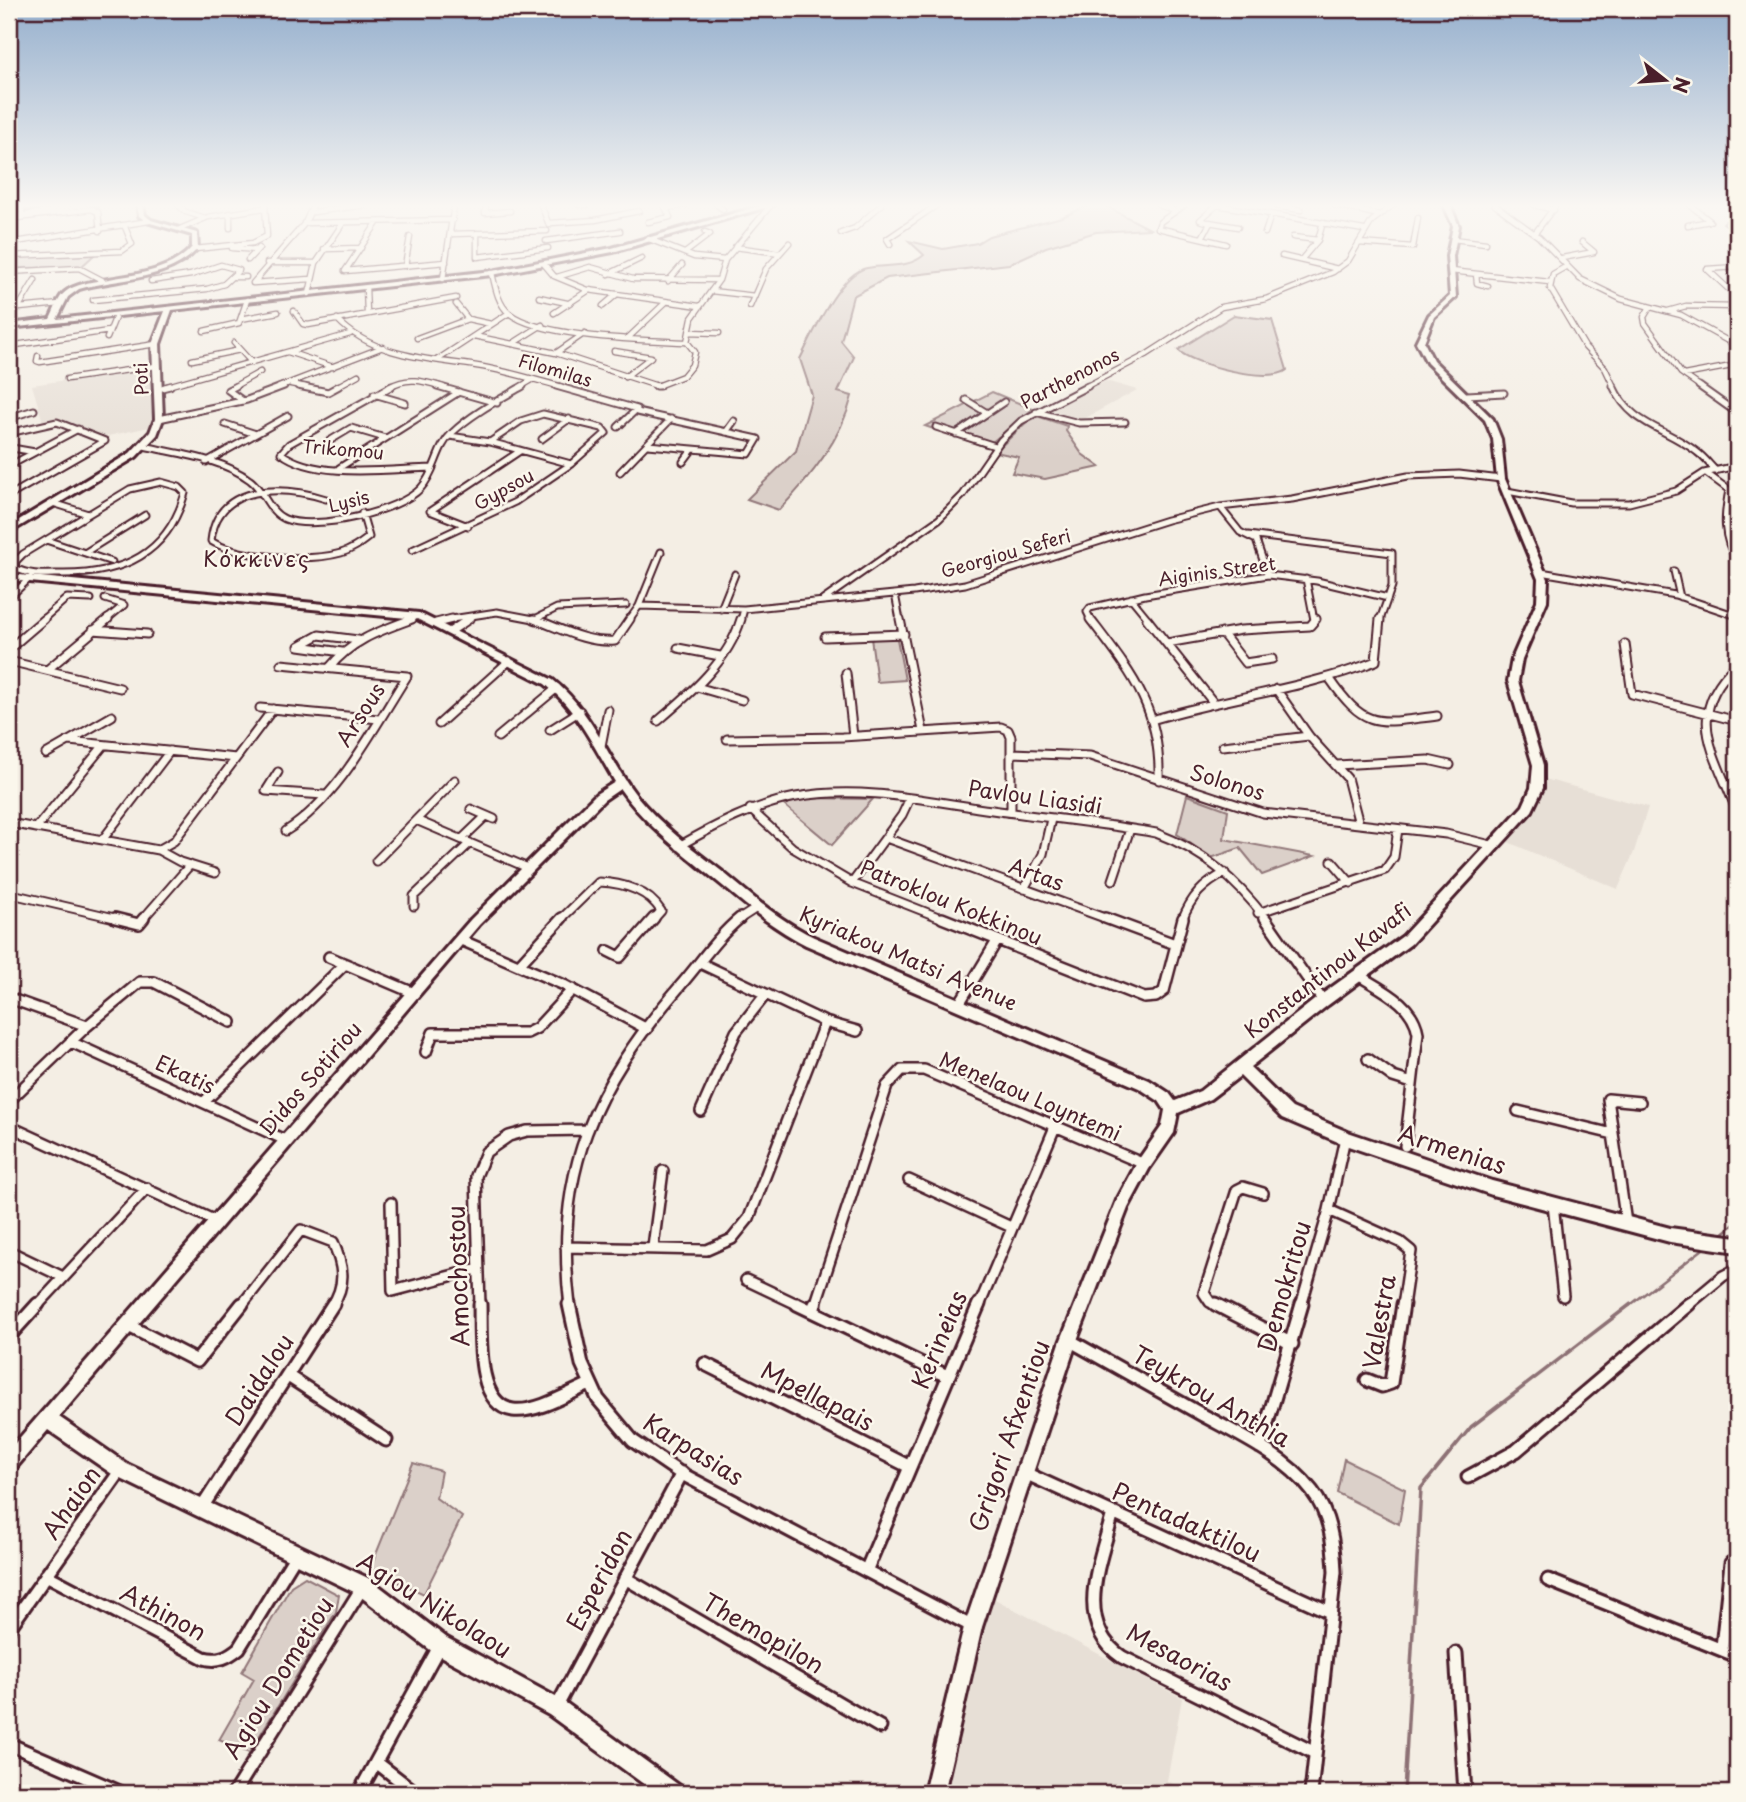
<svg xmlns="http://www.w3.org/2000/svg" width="1746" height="1802" font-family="'Playpen Sans',sans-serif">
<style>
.built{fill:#e7dfd6}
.green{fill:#dbd0c9;stroke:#92787a;stroke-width:2}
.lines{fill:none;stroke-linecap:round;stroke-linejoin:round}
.stream-far2{stroke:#8d7174;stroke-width:2}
.stream-far1{stroke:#8d7174;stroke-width:2.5}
.stream{stroke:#8d7174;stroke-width:3.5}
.street-far4-casing{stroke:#4a1f2b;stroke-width:7}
.street-far3-casing{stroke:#4a1f2b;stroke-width:9}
.street-far2-casing{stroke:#4a1f2b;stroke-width:11}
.street-far1-casing{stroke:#4a1f2b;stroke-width:14}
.street-casing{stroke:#4a1f2b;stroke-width:17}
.secondary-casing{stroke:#4a1f2b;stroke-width:6}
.street-far4{stroke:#fbf7ec;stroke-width:4.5}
.street-far3{stroke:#fbf7ec;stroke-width:5}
.street-far2{stroke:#fbf7ec;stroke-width:7}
.street-far1{stroke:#fbf7ec;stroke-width:9}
.street{stroke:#fbf7ec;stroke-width:11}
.secondary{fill:#fbf7ec;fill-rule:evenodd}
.labels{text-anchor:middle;stroke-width:5;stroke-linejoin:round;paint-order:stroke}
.far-street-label{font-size:18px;fill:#4a1f2b;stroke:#fbf7ec}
.far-quarter-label{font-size:21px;letter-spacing:2px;fill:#4a1f2b;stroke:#fbf7ec}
.street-label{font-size:21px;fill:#4a1f2b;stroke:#fbf7ec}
.near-street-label{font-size:24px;fill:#4a1f2b;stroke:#fbf7ec}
</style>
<rect width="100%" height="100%" fill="#f4eee4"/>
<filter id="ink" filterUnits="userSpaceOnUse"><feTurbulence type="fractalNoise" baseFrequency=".0143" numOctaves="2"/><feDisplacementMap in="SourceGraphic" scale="14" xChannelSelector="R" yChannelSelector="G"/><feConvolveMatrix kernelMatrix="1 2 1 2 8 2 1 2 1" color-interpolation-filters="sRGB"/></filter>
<g filter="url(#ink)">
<path class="built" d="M149,368L155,370L154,426L103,437L53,419L43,422L32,385Z
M1106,381L1137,390L1080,421L1059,418L1043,411Z
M1545,779L1648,807L1634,852L1618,889L1508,842Z
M991,1597L1182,1698L1167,1781L1191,1793H945Z"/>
<path class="green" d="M1090,205H1104L1150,229L1096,232L1046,247L1009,264L887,278L853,296L841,341L854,357L838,392L852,396C841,440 810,478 779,510L747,499L796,451L812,395L800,359C812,336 839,273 867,268C887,264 908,269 924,255L909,241L943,249L977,243L989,236L1062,217Z
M94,255L81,267L21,268L9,271V257Z
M1234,315L1272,320L1287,370C1271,384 1192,365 1178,350Z
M992,392L1033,409L986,447L925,426Z
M1034,415L1067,426L1066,431L1082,454L1100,467L1045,479L1012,473L1019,457L995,452Z
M871,638L897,639L905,680L877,682Z
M1187,795L1228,810L1224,839L1314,856L1262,875L1240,848L1211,858L1177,834Z
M804,798L873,799L832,845L784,805Z
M1344,1459L1405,1489L1399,1524L1337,1493Z
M413,1463L441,1471L436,1498L462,1517L424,1594L370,1569Z
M305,1577L339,1595L336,1612L249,1753L219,1740L254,1679L242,1672L291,1586Z"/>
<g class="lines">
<path class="stream-far2" d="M1737,211L1723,223L1737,233"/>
<path class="stream-far1" d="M1721,1235L1737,1222
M1629,1306L1707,1246"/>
<path class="stream" d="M1404,1793L1421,1488L1471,1427L1631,1304"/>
<defs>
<path id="street-far4" d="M22,205V213
M178,205L186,212L205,218
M486,205L485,213L510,211
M541,205L549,225
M579,205H587
M717,205L723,209
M1159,205L1176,211
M1185,205L1160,222L1158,228L1226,244
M1217,205L1364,230
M1334,205L1380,215
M1495,205L1539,237L1580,279L1621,299L1681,315L1737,346
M1535,205L1554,210
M1276,206L1301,210
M667,208L686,205
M313,212L366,205
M230,213V228
M9,219L92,209L98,212L100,231
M648,222L670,217L664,205
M1209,222L1238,227
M304,223L453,220
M377,223L345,271L446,262
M550,223L595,220L639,211
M1688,225L1710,221L1690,205
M180,229L208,217L264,208
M477,233V257L548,248
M841,233L855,228L881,205
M1265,233L1271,215
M1535,233L1556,205
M452,234L547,231
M1293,237L1318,240
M1202,238L1210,223L1200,220L1217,205
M649,239L694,257L725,260
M1453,239L1486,243
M546,241L620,231
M9,243L149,221
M1359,243L1413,247L1418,218
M890,244L887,239L937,205
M735,247L780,253
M232,248L257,250
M195,249L253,243L267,236L265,205
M324,249L361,248
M685,253L710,234L705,232
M9,256L122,251L132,244L125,227
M1282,256L1338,269
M1562,258L1594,252L1582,242
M248,260L259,248
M1301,260L1318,240L1323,222
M267,263H316
M544,264L554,276L588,290
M405,266L410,237
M1567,266L1553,274L1550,288L1585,347L1605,368L1614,387
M1737,267L1707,269L1737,297
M1451,271L1549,282
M9,272L79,268L102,280
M492,273C495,286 498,304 509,313C540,338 646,340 687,342
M609,274L642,258
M1476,274L1477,283L1488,286
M234,277H246
M557,277L590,267L633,279L719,280
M311,279L253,283L305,223L313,205
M443,279L454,205
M668,281L682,265
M366,288L367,313
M711,291L755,296
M309,294L316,263L343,223
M539,297L567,303
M93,300L207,289L224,284L239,270L221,265L191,275L151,281
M456,304L468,319L491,324
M603,306L617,294
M750,306L766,269L789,243
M1650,307L1644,317L1645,323L1681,373L1701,387
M18,308L35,280
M9,309L60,304
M294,311L303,324L308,325L456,298
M1668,311L1686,306L1737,307
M554,313L589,290L699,306
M241,319L278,312
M337,319C373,358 434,359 483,367C510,372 536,380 562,387
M204,331L239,323L247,300
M689,332L719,333
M474,336L556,353L657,386L683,376L692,365L695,352L687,342
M107,338L115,318
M417,338L468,319
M628,338L666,302
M687,342L692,318L719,280L725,260L771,205
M234,343L252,363
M512,344L542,325
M9,346L109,331
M614,351L651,357L625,377
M288,352L333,367
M556,353L585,333
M38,356L37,361L40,362L156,344
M192,360L240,350
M437,360L509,313
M1684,375L1737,365
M67,379L156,366
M291,384L306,387
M164,387L350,334
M233,387L260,372
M279,387L383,347
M336,387L358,375
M389,387C408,376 423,381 443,387
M520,387L532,380
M1085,387L1146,355L1221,307L1266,299L1333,272L1348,261L1372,221L1393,205"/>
<path id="street-far3" d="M236,386L228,390L243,401
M298,386L328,392L339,386
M392,386L289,444L281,453C316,480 389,469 432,468
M437,386L497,403
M556,386L637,409L618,427
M656,386H659
M1613,386C1631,426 1665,427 1697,452C1704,457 1710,465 1716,471
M1699,386L1737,413
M158,389L170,386
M374,394L405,403
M1467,395L1504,393
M966,400L987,413
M9,401L13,400
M637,412L758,439L749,454L648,445
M1036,412L1079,423L1125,422
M543,414L602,428L606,433L571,464L490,442L521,421Z
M9,418L34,410
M159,419L247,400L284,386
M225,424L256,434
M936,427L995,446
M726,432L734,421
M9,433L57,422L105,441L9,496
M956,434L1004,402
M450,436L490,442
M542,439L569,419
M326,443L351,428L385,438
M144,446C178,454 221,458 250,480C264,490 268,512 285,519C315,531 399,512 421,488C436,472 436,448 452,433C473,413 499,400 523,386
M12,448L35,452
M206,462L288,416
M683,462L692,450
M9,466L78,429
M339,468L459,392
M620,472L671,419
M1706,473L1729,490C1724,516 1722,537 1737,561
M161,482L179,487L185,493C168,554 123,574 64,574C47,574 30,576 15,568L16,561L23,554L130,489Z
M1507,491L1571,503H1629L1676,491L1704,473L1737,466
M326,499C284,486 217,482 211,541C238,558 309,562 341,553C352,550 360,544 369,537L362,513
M53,503L88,514
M1220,507L1240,532L1256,540L1268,575
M430,511L520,451
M430,511L468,526
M1248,535L1392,553V586L1380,620
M46,540L112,562
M412,550L515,502L571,464
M86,552L145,515
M1674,571L1680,597
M1541,572L1675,595L1737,616
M1306,579L1314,620
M895,594L900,620
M9,598L30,578
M1131,598L1149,620
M105,599L124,605L106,620
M823,600L939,519L963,495L1001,440L1021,421L1088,386
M639,606L744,609L914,592L965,584L1167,520L1220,507L1292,499L1408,476L1459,474L1501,479
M721,609L735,574
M535,619L557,608L626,605
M42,620L67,598L91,599
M407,620L419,616
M445,620L497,612L539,620
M466,620L471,617
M629,620L639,606L661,552
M741,620L744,609
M1091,620L1087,612L1090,608L1145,595L1268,575L1317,581L1388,598"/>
<path id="street-far2" d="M534,619C562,629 585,643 615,641L630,619
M900,619L923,731
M1090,619C1131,673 1161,708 1159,780
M1147,619L1213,702
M436,623L452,619
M93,630L147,634
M451,631L469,619
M1222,633L1245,663L1272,659
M825,637L904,634
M1167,643L1241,630L1310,626L1316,619
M1625,644L1632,694L1737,721
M678,648L720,656
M9,649L44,619
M342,652L299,646L319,635L358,640
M9,661L120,688
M281,664L407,676C373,729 340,796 286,831
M1737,664C1682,715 1716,754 1737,812
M329,668C352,640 379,631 412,619
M47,670L108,619
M846,673L853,736
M1330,679C1366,731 1378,723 1437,716
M697,687L742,700
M1276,689L1309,736L1347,778L1359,824
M260,708L379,719
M1155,719C1228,697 1305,689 1376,661L1380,619
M658,721C691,693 728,662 741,619
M439,724L509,661
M550,730L580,711
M498,737L557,688
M727,739L842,737L1001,727L1008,730L1011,737V812
M69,741L236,758
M601,746L608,710
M1223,746L1309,736
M1012,753L1090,756L1263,813L1446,834L1495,846
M46,754L112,716
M1337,765L1428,760L1450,765
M278,772L266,791L324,795
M471,809L494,819
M750,809L793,848L852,883L946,920
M416,820L528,868
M9,823L158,850L174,841L273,709
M37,827L104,745
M886,838L1110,920
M103,839L170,751
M462,839L486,816
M679,846C716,825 754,805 796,797C861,785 928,801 992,810C1047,818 1102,823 1156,833C1204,851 1236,880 1267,920
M158,850L180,862L215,873
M376,861L455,780
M1332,861L1351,883
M1113,880L1130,829
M852,883L902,815L910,798
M1024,889L1043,854L1051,819
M16,895L123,920
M414,906V896L470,843
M1258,913L1385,870L1394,857L1398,829
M142,920L190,865
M560,920L599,882C622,883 648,890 661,911L653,920
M738,920L755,909
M1182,920C1191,897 1203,884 1225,873"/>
<path id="street-far1" d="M115,918L139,924L144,918
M942,918L1144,998L1156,997L1164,991L1183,918
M1105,918L1175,944
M1265,918L1323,1001
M461,940L564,985L647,1029
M608,951L620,957L654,918
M329,957L414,993
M519,965L562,918
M1358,975C1382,990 1413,1003 1418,1033L1405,1146
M9,998L87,1026
M959,1004L997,941
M825,1022L857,1031
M71,1042L285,1140
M426,1052L433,1033H527L537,1028L573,989
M1368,1059L1393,1077L1412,1083
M9,1101L87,1026L140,982H154L231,1022
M204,1102L345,964
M701,1111L736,1032L766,994
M1518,1111L1613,1134
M9,1126L218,1222
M909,1180L1011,1227
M391,1203L393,1291L477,1269
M1553,1204L1563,1296
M1329,1210L1400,1242L1411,1251L1403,1306
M1626,1223L1608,1099L1640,1102
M566,1247L707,1250L732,1239L749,1218L825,1022L700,963
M653,1247L663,1171
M9,1251L63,1277
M746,1280L801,1306
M37,1306L147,1188
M241,1306L301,1230L333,1242C343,1266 347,1283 332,1306
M480,1306L476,1176L486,1152L509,1136L527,1131L586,1130
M570,1306C553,1172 595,1085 680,986C700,963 717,937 740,918
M815,1306L887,1086L902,1070H924L1144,1164
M979,1306L1055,1127
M1218,1306L1210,1302L1204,1293L1237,1190L1243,1187L1263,1193
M1301,1306L1329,1210L1345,1138
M1687,1306L1723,1276L1737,1269"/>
<path id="street" d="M480,1304C481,1333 475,1405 513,1410C537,1413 569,1393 590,1384
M569,1304L582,1364L598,1399L633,1441L680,1473L973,1627
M797,1304L947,1376
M1215,1304L1292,1344
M813,1311L815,1304
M129,1326L197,1361L242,1304
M9,1336L38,1304
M1069,1340C1112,1364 1156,1389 1199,1413C1239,1435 1284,1455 1312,1491C1330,1514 1334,1544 1335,1572L1311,1793
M705,1364L910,1467
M288,1376L386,1440
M1367,1380L1382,1386L1391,1383L1403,1304
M1260,1447L1302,1304
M1025,1473L1330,1612
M1468,1477L1516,1451L1689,1304
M201,1509L333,1304
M1113,1513C1101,1560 1072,1623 1122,1657L1315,1753
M866,1571L979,1304
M46,1575L204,1658C218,1662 228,1657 239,1648L296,1555
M625,1578L880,1727
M1548,1580L1737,1656
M9,1628L121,1470
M1722,1647L1731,1563
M1456,1653L1465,1793
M556,1708L682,1473
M9,1744L122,1793
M376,1762L416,1793
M234,1793L362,1588
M359,1793L440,1645"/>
<path id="secondary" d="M79,205H97L9,219V215Z
M137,205H143L145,215L151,220L197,233L198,248C170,281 117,278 79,289L68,297L57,319L492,271L612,248L763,205H774L613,252L492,275L172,310L160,344L163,419L157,435L136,457L9,533V526L130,453L150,432L155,419L152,344L165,311L9,328V324L50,319C54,312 57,301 62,295C70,286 85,283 97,281C129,275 170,273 192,247V235L147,222L139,216Z
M1444,205H1450L1459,226L1453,256L1456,297L1434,317L1424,342L1433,360L1493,419L1501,439L1505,479L1548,579L1547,601L1522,659L1518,681L1543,765V788L1532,811L1411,944L1328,1005L1250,1067L1292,1108L1348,1132L1492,1181L1670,1228L1737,1237V1252L1670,1242L1492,1195L1345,1145L1282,1118L1240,1076L1210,1099L1178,1113L1174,1133L1149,1169L1128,1208L1077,1340L982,1627L944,1793H924L964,1627L1061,1340L1117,1200L1139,1159L1162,1126L1165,1110L1159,1101L1139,1088L806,945C772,928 746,905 718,882C683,853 647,827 620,789L604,800L479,925L59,1417L127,1464L370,1579L447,1638L563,1701L680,1786L683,1793H656L549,1715L433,1652L356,1593L115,1476L48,1430L15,1469L9,1472V1450L471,919L596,794L615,782C594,747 578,711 545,684L417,619L9,580V574L419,613L553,680C593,712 606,756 636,795C661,826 693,849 724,873C753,897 780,921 814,937L1149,1080L1169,1093L1175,1101L1200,1091L1318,997L1403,936L1523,806L1531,788L1533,765L1508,681L1512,659L1537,601L1538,579L1497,479L1493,439L1485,420L1427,363L1416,342L1429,315L1450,296L1447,256L1453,226Z"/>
</defs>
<use href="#street-far4" class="street-far4-casing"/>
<use href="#street-far3" class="street-far3-casing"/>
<use href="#street-far2" class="street-far2-casing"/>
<use href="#street-far1" class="street-far1-casing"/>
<use href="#street" class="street-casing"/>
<use href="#secondary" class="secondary-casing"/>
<use href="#street-far4" class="street-far4"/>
<use href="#street-far3" class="street-far3"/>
<use href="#street-far2" class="street-far2"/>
<use href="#street-far1" class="street-far1"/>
<use href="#street" class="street"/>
<use href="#secondary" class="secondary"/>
</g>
</g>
<linearGradient id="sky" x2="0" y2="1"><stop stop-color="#95afcd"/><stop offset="0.45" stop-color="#faf7f3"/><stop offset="1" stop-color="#faf7f3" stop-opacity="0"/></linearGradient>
<rect width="1746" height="458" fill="url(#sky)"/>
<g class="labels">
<g class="far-street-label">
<text transform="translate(555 371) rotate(16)" y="6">Filomilas</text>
<text transform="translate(142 379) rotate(-93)" y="6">Poti</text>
<text transform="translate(1070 379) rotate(-28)" y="6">Parthenonos</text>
<text transform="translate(343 450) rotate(5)" y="6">Trikomou</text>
<text transform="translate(504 490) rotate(-29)" y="6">Gypsou</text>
<text transform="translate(349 502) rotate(-14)" y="6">Lysis</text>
<text transform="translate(1006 554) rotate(-16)" y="6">Georgiou Seferi</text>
<text transform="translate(1217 572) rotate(-8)" y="6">Aiginis Street</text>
</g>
<g class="far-quarter-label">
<text x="257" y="567">Κόκκινες</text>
</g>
<g class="street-label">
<text transform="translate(361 715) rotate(-57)" y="7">Arsous</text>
<text transform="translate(1227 783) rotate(17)" y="7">Solonos</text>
<text transform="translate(1035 798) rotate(8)" y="7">Pavlou Liasidi</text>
<text transform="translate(1036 875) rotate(20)" y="7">Artas</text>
<text transform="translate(951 903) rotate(22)" y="7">Patroklou Kokkinou</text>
<text transform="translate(908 959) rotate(23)" y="7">Kyriakou Matsi Avenue</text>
<text transform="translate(1328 971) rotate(-38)" y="7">Konstantinou Kavafi</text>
<text transform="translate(185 1075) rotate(25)" y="7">Ekatis</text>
<text transform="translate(311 1079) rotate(-49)" y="7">Didos Sotiriou</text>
<text transform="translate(1030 1097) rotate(23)" y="7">Menelaou Loyntemi</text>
</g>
<g class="near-street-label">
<text transform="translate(1452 1150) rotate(18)" y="8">Armenias</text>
<text transform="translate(459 1276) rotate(-92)" y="8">Amochostou</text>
<text transform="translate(1285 1287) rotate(-74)" y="8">Demokritou</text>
<text transform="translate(1380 1322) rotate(-80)" y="8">Valestra</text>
<text transform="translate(940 1340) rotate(-67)" y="8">Kerineias</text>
<text transform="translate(260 1380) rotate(-57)" y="8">Daidalou</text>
<text transform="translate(817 1397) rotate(27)" y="8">Mpellapais</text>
<text transform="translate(1211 1397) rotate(30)" y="8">Teykrou Anthia</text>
<text transform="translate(1010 1436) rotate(-71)" y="8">Grigori Afxentiou</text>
<text transform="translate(693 1450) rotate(32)" y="8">Karpasias</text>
<text transform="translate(72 1503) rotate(-55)" y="8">Ahaion</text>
<text transform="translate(1186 1523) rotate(24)" y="8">Pentadaktilou</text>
<text transform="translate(600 1580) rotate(-62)" y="8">Esperidon</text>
<text transform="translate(434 1606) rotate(32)" y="8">Agiou Nikolaou</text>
<text transform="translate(163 1613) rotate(28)" y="8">Athinon</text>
<text transform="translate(763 1634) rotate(30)" y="8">Themopilon</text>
<text transform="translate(1179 1658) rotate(28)" y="8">Mesaorias</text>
<text transform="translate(279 1678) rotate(-58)" y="8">Agiou Dometiou</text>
</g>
</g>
<rect width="1746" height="1802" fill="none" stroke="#fbf7ec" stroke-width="35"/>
<rect x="18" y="18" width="1711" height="1767" fill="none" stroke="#4a1f2b" stroke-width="2.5" filter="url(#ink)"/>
<g transform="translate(1665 80) rotate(107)" stroke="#fbf7ec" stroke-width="5" paint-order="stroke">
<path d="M0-5L12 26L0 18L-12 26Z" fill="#4a1f2b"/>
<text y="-10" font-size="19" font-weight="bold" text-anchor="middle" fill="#4a1f2b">N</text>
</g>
</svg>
